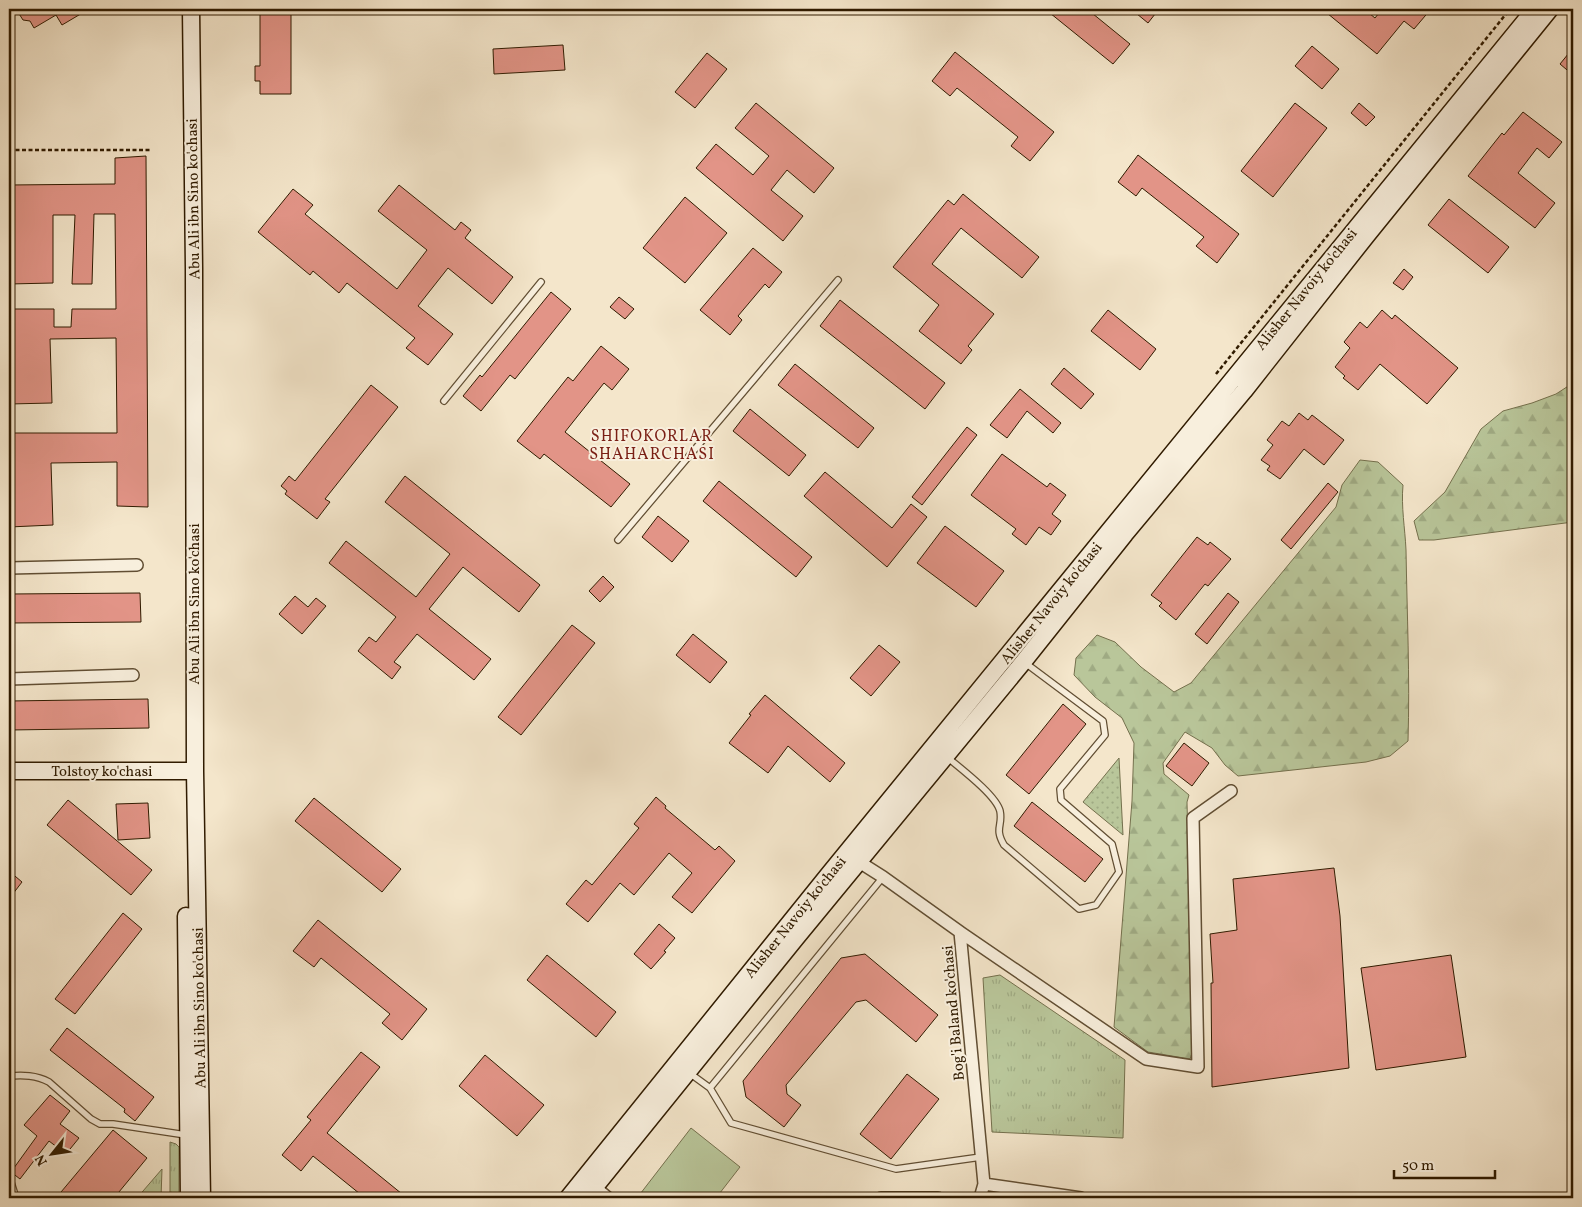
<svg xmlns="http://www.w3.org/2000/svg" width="1582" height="1207" font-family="Vollkorn,serif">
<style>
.grass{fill:url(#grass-tufts);stroke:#74704d}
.forest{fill:url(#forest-firs);stroke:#74704d}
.park{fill:url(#park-dots);stroke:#74704d}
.pitch{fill:#b9c69a;stroke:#74704d}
.building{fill:#e29487;stroke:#301b00}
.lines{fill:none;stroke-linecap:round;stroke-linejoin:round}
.lane-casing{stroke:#614e33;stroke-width:8}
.street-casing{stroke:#614e33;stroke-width:14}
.secondary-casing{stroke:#301b00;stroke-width:19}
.path{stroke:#301b00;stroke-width:2.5;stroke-dasharray:4 2.5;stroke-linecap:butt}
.lane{stroke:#f8efdd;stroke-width:5.5}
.street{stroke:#f8efdd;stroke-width:11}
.secondary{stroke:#f8efdd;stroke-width:16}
.labels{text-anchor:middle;stroke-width:4;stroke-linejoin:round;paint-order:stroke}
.street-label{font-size:15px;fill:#301b00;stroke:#f8efdd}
.neighbourhood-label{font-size:16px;letter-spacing:1px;fill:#7a1f14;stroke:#f8efdd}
</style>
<defs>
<pattern id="grass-tufts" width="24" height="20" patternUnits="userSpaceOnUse" patternTransform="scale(1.25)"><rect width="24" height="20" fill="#b9c69a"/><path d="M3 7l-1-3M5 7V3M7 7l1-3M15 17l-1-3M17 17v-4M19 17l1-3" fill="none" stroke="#9faa83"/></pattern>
<pattern id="forest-firs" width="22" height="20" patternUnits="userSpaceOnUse" patternTransform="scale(1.25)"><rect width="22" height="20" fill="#b9c69a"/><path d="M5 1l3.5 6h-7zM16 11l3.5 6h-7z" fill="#9faa83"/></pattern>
<pattern id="park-dots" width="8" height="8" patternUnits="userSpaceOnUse" patternTransform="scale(1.25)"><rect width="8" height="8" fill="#b9c69a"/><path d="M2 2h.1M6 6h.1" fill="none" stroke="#9faa83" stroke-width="1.8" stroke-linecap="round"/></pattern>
</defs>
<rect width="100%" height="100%" fill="#f4e6cb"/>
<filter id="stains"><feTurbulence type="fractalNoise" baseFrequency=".004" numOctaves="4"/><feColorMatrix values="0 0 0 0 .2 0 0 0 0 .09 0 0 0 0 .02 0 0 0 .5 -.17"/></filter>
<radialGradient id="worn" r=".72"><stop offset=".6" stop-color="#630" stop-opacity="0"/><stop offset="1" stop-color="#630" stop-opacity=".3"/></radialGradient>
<path class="grass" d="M1000,975L1125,1060L1123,1138L992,1132L983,978Z
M170,1142L176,1144L179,1147V1198H170Z
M162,1169L161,1198H137Z"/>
<path class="forest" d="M1573,383V522L1434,540H1419L1414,521L1445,492L1481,429L1503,411L1532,403L1556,394Z
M1360,460L1378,462L1403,485C1401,507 1405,528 1406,550C1407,614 1410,678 1408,741L1390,756L1366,762L1238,776L1225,765L1212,748L1185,732L1163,763L1164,774L1189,795L1187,802L1193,1050L1190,1059L1148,1052L1114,1027L1132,801L1134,743L1122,718L1095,697L1074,675L1076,658L1097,635L1115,642L1141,667L1174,692L1191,683L1336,507L1342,485Z"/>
<path class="park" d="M1119,758L1123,835L1083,802Z"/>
<path class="pitch" d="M691,1128L740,1167L716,1198H637Z"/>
<path class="building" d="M16,9H89L62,25L56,15L34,28L30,21L23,20Z
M260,9H291V94H260V81H255V66H260Z
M1045,9H1087L1130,44L1113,64Z
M1131,9H1159L1148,23Z
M1322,9H1364L1375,18L1382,9H1431L1414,29L1404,21L1377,54Z
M563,45L565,70L494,74L493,49Z
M1312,46L1339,69L1322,89L1295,66Z
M1573,48V75L1560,64Z
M955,52L1054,132L1030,161L1011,146L1018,137L957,88L950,96L932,81Z
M707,53L727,69L695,108L675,92Z
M756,103L834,168L814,193L787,170L771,190L803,216L783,241L696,168L716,144L753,175L769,156L735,128Z
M1295,103L1327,128L1273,197L1241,171Z
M1359,103L1375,117L1366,126L1351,113Z
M1523,112L1562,142L1549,158L1537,148L1518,173L1555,203L1535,228L1468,176L1502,133L1504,135Z
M1138,155L1239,234L1217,263L1196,246L1204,237L1142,188L1136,196L1118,182Z
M146,156L148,507L117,506V462L51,463L53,525L9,527V433H117L116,338L50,339L52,403L9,404V309H54V327H71L72,309H116L115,214H94L92,284H72L75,215H53V283L9,284V185L115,184V158Z
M399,185L455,230L461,222L471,230L465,238L513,277L492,304L448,268L418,306L453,334L428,365L406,348L415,338L347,283L339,293L313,271L310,275L258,232L293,189L313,205L305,214L397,289L427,250L378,211Z
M963,194L1039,257L1022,278L961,228L932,264L994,314L968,346L972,350L961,364L919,331L939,305L893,267L948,200L954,205Z
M685,197L727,233L685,283L643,248Z
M1449,199L1509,247L1488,273L1428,225Z
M753,248L782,272L769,288L765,284L738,316L742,320L730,335L700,310Z
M1404,269L1413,277L1403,290L1393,283Z
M551,292L571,309L515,379L510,375L481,411L463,396L480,375L482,377Z
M619,297L634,309L625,319L610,307Z
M840,300L945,383L925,409L820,326Z
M1108,310L1156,349L1140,370L1091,331Z
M1382,310L1392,319L1395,315L1458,368L1427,404L1380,364L1358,390L1343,378L1345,376L1335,367L1350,348L1344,342L1360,322L1367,328Z
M601,346L629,369L612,390L604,383L565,432L630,484L611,507L544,454L540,459L517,441L568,377L573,381Z
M795,364L874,428L858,448L778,385Z
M1064,368L1094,394L1081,409L1051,384Z
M371,385L398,407L325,499L330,502L317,519L285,494L287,491L281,486L289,476L295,481Z
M1020,389L1061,423L1053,433L1027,411L1007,438L990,425Z
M750,409L806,455L789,476L733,431Z
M1299,413L1308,420L1312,415L1344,440L1324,465L1304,449L1280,479L1267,470L1270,466L1261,460L1273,445L1267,440L1282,421L1289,426Z
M967,427L977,435L922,505L912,497Z
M1002,454L1047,487L1050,483L1066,495L1052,514L1061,521L1051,535L1039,527L1026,545L1012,534L1016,529L971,495Z
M825,472L892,528L911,504L927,517L887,567L804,496Z
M405,476L540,585L519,612L463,567L429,609L491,659L474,680L417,634L394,662L401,667L392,679L358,651L369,637L376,642L396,617L329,563L346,541L416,597L450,554L385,502Z
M719,481L812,557L796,577L703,501Z
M1328,483L1338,492L1291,549L1281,540Z
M658,516L689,541L672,562L642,537Z
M945,526L1004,571L976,607L917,563Z
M1197,537L1208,545L1210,542L1231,559L1208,586L1205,584L1176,620L1159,606L1162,603L1151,595Z
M603,576L614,587L600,602L589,591Z
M140,593L141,622L9,623V594Z
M1228,593L1239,602L1207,644L1195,634Z
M295,596L308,607L316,598L326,606L302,634L279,614Z
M572,625L595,643L521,735L498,717Z
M693,634L727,662L710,683L676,655Z
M879,645L900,662L871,696L850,678Z
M765,695L845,763L830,782L788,746L768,773L729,743L751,715L749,714Z
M148,699L149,728L9,730V701Z
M1063,704L1086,724L1029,794L1006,775Z
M1184,743L1209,763L1192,786L1166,766Z
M656,797L666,806L665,808L715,850L719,846L735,861L692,913L672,897L692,873L669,853L634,895L620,883L588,922L566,904L586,880L592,885L639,828L634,824Z
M314,798L401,869L382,892L295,821Z
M68,800L152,870L131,895L47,825Z
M1032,802L1103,859L1085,882L1014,826Z
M148,803L150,838L118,840L116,804Z
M1334,868L1340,916L1349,1068L1212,1087L1211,983H1213L1210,934L1237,930L1233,879Z
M9,871L22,882L9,899Z
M123,913L142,929L75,1014L55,999Z
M318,920L427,1009L402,1040L382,1023L390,1014L321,958L314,967L293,951Z
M659,924L675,938L664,951L666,952L651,969L634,954Z
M865,954L938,1015L916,1042L866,1000L856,1002L786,1085L787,1094L801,1105L784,1127L746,1097L743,1081L841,958Z
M547,955L616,1012L596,1037L527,980Z
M1451,955L1466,1057L1376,1070L1361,968Z
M67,1028L154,1097L135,1121L124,1112L125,1109L50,1050Z
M361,1052L380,1067L327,1133L407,1198H365L313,1156L301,1171L282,1155L311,1120L307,1117Z
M485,1055L544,1105L517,1136L459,1086Z
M907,1074L939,1099L891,1159L860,1134Z
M50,1095L70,1111L60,1124L79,1138L66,1154L49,1141L20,1179L11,1172L37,1136L24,1125Z
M113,1130L147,1158L114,1198H56Z"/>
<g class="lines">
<defs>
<path id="lane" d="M444,401L541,282
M618,540L838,280
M947,757C960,768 996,795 1000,811C1003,826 994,828 1004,845L1079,909L1096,905L1119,872L1112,844L1061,800L1060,789L1105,735L1103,721L1024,662
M688,1072L710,1088L731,1123L896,1169L981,1157
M9,1076C23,1075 36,1075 49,1082L91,1119L100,1124H113L186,1135
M710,1088L883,877
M9,1176L16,1198"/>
<path id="street" d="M9,568L137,565
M9,679L133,675
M853,858L883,877L960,932L984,1184L980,1198
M960,932L1146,1059L1198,1067L1193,818L1231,791
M590,1183L608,1198
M984,1184L1081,1198
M881,1198H938"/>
<path id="secondary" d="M191,9L194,269L195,771L202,1198
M9,771H195
M186,916L189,1198
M568,1198L829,874L1535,9
M586,1198L796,938L1024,661L1125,534L1244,391L1367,235L1550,9"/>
</defs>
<use href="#lane" class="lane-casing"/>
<use href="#street" class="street-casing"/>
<use href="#secondary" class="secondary-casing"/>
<path class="path" d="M9,150H152
M1216,374L1510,9
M550,1198L554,1193"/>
<use href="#lane" class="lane"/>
<use href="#street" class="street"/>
<use href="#secondary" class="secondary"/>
</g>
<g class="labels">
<g class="street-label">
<text transform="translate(193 199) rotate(-91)" y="5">Abu Ali ibn Sino ko'chasi</text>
<text transform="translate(1306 289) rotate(-51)" y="5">Alisher Navoiy ko'chasi</text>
<text transform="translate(1051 603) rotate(-51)" y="5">Alisher Navoiy ko'chasi</text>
<text transform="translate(194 604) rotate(-90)" y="5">Abu Ali ibn Sino ko'chasi</text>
<text x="102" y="776">Tolstoy ko'chasi</text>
<text transform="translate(795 917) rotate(-51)" y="5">Alisher Navoiy ko'chasi</text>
<text transform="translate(199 1008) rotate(-91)" y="5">Abu Ali ibn Sino ko'chasi</text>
<text transform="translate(953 1013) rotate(-95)" y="5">Bog'i Baland ko'chasi</text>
</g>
<g class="neighbourhood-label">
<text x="652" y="441">SHIFOKORLAR<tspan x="652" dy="18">SHAHARCHASI</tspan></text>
</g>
</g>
<rect width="1582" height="1207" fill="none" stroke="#f4e6cb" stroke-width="30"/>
<rect x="10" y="10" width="1562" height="1187" fill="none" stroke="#301b00" stroke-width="2.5"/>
<rect x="15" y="15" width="1552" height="1177" fill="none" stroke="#301b00"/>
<g transform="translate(52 1154) rotate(240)" stroke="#f8efdd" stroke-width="4" paint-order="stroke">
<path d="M0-4L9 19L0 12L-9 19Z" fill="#301b00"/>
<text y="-8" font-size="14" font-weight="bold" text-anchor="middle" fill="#301b00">N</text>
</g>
<path d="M1394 1170v8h101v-8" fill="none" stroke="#301b00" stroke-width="2.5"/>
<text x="1402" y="1170" font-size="15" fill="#301b00" stroke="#f8efdd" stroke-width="4" paint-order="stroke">50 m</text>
<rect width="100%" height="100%" filter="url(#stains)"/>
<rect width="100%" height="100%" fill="url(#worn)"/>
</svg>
